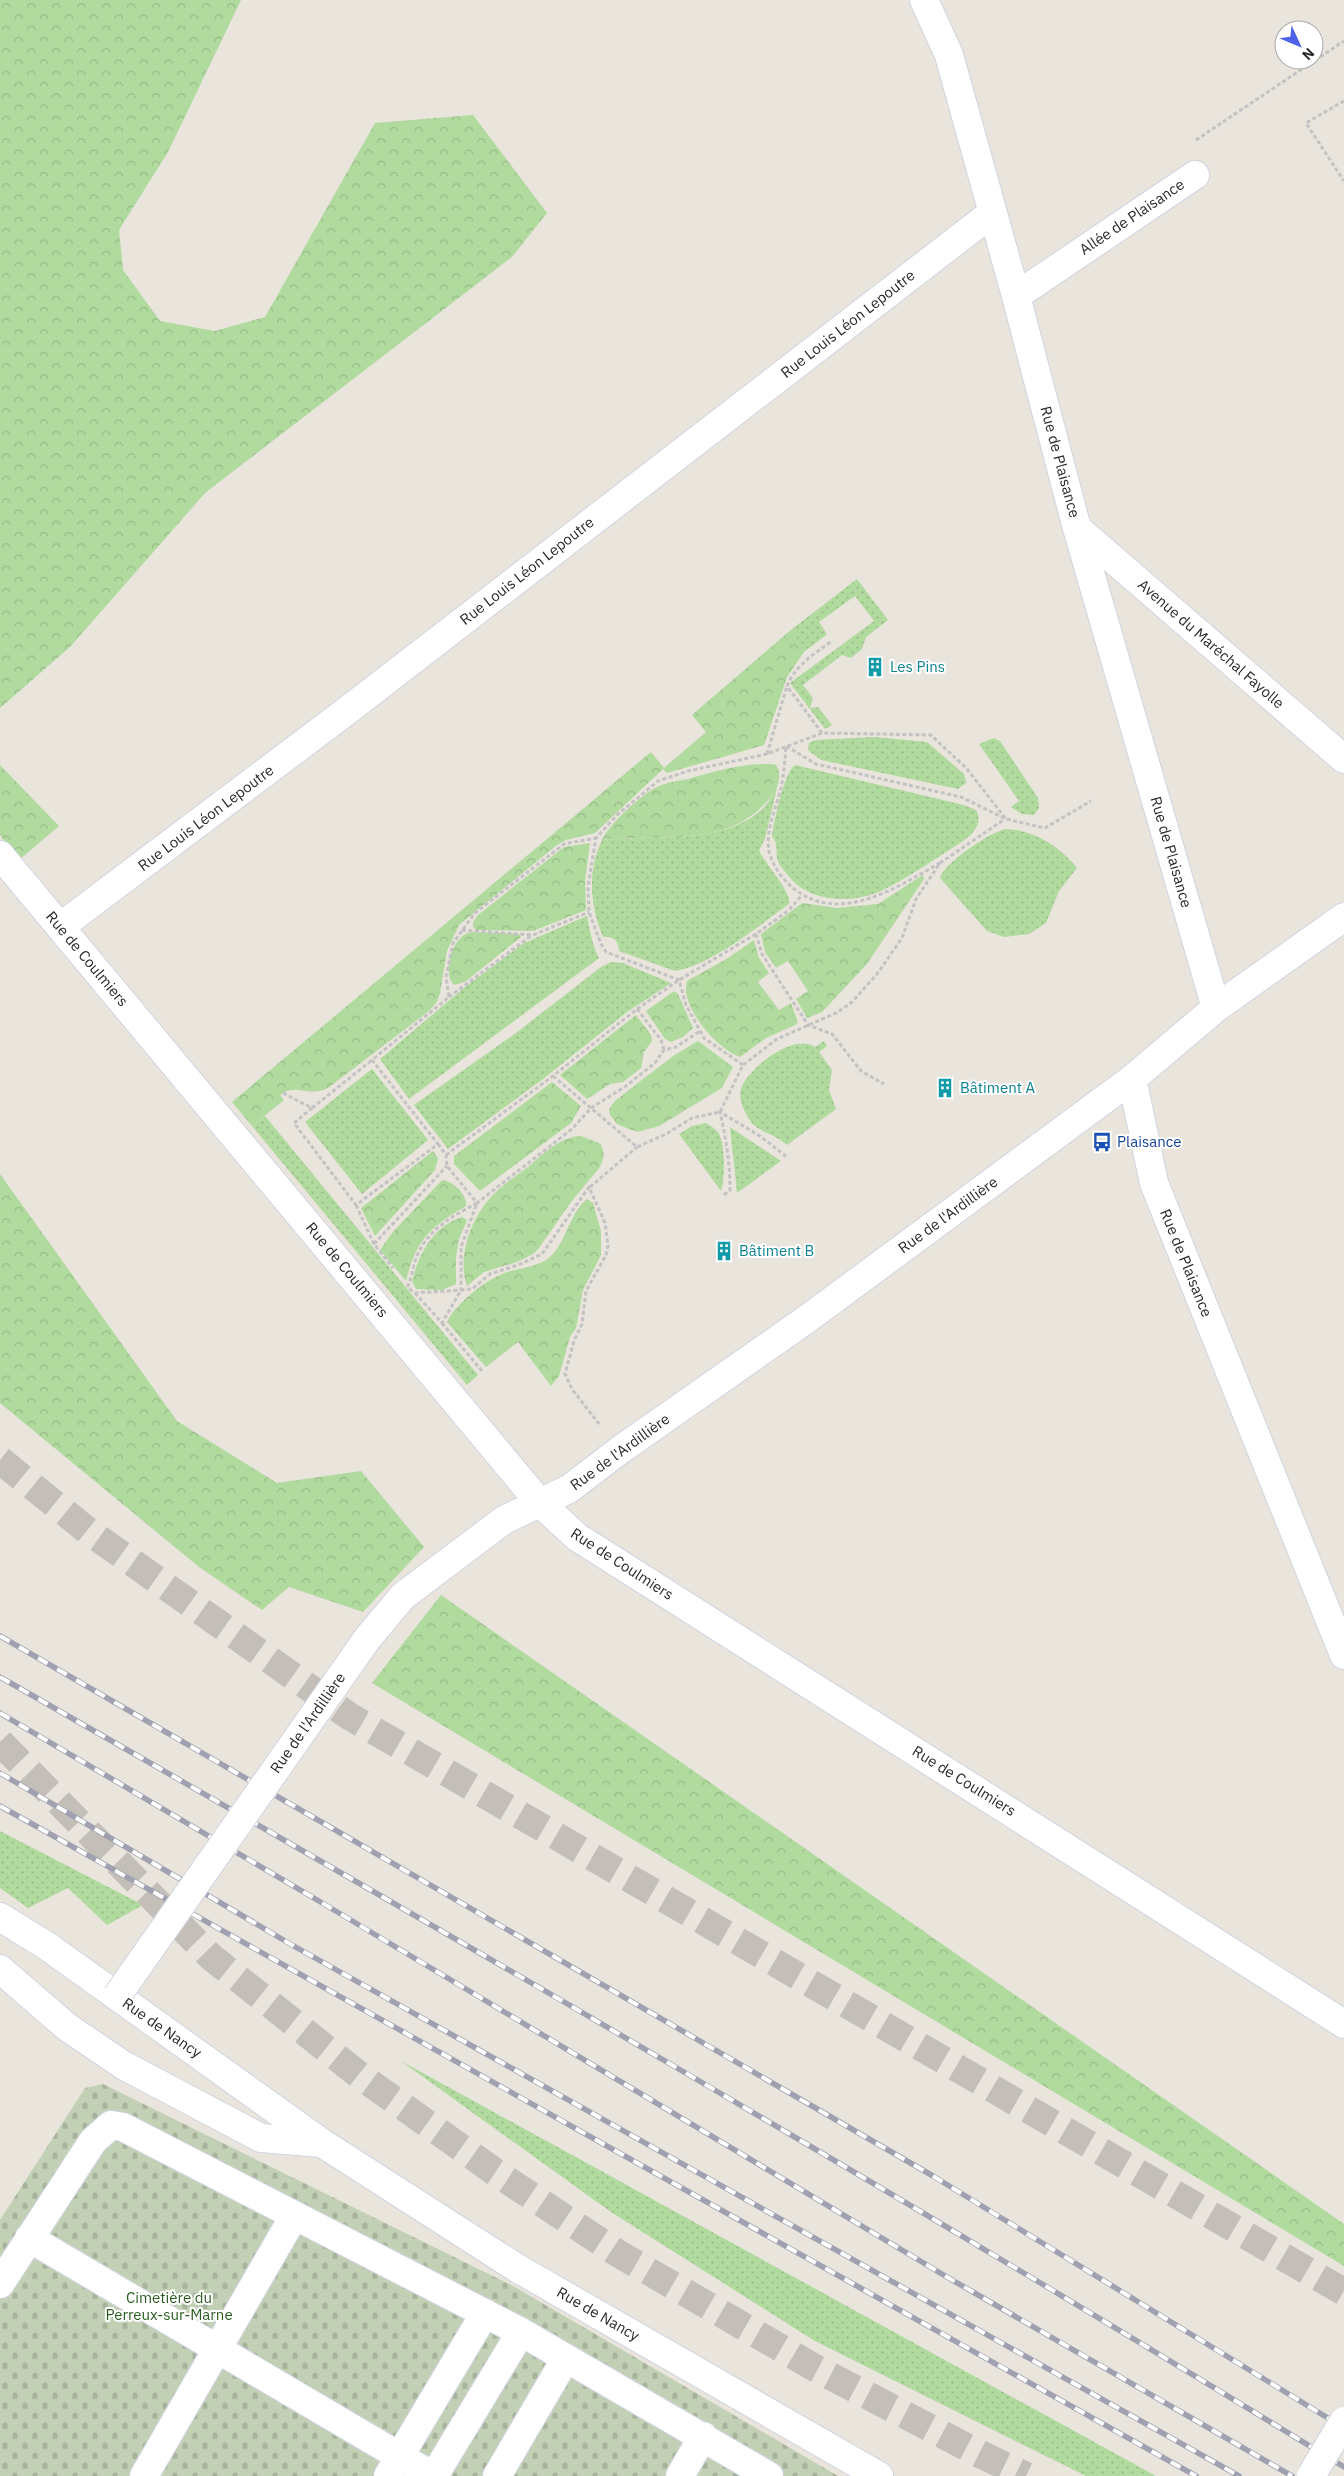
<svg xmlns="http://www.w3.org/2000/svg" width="1344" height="2476" font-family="'IBM Plex Sans',sans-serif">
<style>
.grass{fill:url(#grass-dots)}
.forest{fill:url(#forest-crowns)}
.cemetery{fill:url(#cemetery-stones)}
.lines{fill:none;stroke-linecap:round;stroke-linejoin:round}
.highway-tunnel{stroke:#c3bfb8;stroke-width:28;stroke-dasharray:28 14;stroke-linecap:butt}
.minor-casing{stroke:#d1d4e0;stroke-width:30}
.path{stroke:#c3c3c3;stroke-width:3;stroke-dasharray:4 2.5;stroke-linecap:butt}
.minor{stroke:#fff;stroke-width:28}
.rail-casing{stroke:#9fa1b1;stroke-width:5.5}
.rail{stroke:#fff;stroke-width:4;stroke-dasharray:11;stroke-linecap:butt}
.minor-bridge-casing{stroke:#d1d4e0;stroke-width:30;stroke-linecap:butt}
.minor-bridge{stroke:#fff;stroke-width:28}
.labels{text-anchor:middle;stroke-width:4;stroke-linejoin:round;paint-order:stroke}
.street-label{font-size:15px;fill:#292929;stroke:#fff}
.culture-label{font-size:15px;fill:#0d838f;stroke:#fff;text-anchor:start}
.transit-label{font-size:15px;fill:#164399;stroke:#fff;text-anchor:start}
.park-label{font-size:15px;fill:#2b5d21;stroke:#fff}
</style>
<defs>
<pattern id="grass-dots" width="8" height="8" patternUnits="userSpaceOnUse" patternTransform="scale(1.25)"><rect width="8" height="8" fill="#b0da9e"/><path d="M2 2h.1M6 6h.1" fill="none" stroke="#97bb88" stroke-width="1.8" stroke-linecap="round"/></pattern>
<pattern id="forest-crowns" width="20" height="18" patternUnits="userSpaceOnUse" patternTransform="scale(1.25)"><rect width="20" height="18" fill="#b0da9e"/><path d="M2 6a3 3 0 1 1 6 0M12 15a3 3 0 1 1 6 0" fill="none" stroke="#97bb88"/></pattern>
<pattern id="cemetery-stones" width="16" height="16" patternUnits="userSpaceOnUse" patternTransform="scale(1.25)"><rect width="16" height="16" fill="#c2d1b5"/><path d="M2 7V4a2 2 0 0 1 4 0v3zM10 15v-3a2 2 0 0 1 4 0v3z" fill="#a7b39c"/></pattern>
</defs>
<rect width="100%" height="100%" fill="#e9e4dc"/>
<path class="grass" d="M857,579L888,620L866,637L862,649L851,658L842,655L803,685L813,698L810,708L818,707L832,725L825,729L790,683L874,621L855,596L819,622L827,634L804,652L797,641L792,629Z
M875,737L927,742L964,774L966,783L958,789L821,760L808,750L809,743L815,740Z
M994,738L1000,741L1038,798L1039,808L1034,815L1022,814L1011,807L1019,801L979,744Z
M795,765L964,805L976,810C983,823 974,833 963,841C938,857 908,878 881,891C855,903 813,903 792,880C787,874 778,865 777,858C776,848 778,845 772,836C774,822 784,772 795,765Z
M777,788L765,839L759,850C764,863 792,892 789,904C760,925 710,966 675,971L619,951C619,941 613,936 603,937C590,906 587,871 602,840C651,835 726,846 764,807C769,802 773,794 777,788Z
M1005,829C1034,830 1059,846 1077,868L1059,891L1046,923L1029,934L1004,937L987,931L940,878C943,864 990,832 1005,829Z
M587,916C590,930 592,945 599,958L409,1099L380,1059L465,987L524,943Z
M611,962L623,963L671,983L627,1012L543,1079L448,1149L414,1105L516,1033L601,967Z
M824,1041L827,1046L819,1052L832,1070L829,1090L836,1109L787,1145C776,1134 756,1132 749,1119C744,1110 738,1099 741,1089C748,1068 794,1032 815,1047Z
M372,1069L428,1140L362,1194L305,1122Z
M265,1116L478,1375L467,1385L252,1126Z
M706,1123C711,1126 718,1130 720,1136C725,1149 725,1178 721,1191L679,1134L692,1126Z
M730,1127L781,1161L737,1193Z
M0,1831L143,1905L107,1925L68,1888L28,1908L0,1888Z
M401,2061L1156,2476H1086L815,2341L611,2212Z"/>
<path class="forest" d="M0,0H241L168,152L119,230L123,270L160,321L215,331L265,317L375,123L473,115L547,213L512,257L205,493L70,647L0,708Z
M792,629L804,652L787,677L764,745L667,773L663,769L595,833L566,840L557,845L459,925L447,951L440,993L437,1002L429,1011L328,1088C307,1098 297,1082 280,1095L284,1100L252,1126L232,1102L651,752L664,768L706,732L692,715Z
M771,764L776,765C782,773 779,786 773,794C732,850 662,833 602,840C609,824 642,794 657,787C667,782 678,781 688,779C715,771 742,763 771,764Z
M0,765L59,826L19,860L0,835Z
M590,843L585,881L586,910L533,931L476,930L473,927V922L478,915L564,847Z
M923,875L924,879L867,964L822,1012L807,1018L796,999L808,991L788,961L776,968L765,952L761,934L802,903L837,908L878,904Z
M472,932L519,934L521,937L465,982L454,985C441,972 453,934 472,932Z
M754,940L759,958L769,973L758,982L779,1010L791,1003L798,1022L795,1025L766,1038L740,1057C717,1049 679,1006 687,981L728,958Z
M674,991L678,994L693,1028L683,1037L671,1042L665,1039L646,1011Z
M636,1015L651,1035L652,1041L644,1052L641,1068L623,1082L610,1084L587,1099L560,1075Z
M698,1041L733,1067L722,1088L659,1126L638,1132L629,1129L617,1124L610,1115L609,1109L616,1100L673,1056Z
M552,1082L581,1106L571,1123L480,1191L454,1164V1156Z
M581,1136L601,1144L604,1155L600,1167L571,1202L539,1248L533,1254L517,1262L484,1272L467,1286C456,1255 473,1213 496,1192C506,1182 518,1175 529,1166C545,1153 559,1137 581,1136Z
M433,1151L438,1158L435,1170L375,1236L361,1208Z
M0,1174L177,1421L277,1483L361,1471L424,1547L363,1612L289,1587L262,1610L199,1567L0,1403Z
M442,1180C453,1181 468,1195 466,1206C430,1227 416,1240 406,1281L380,1250L392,1233Z
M587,1199L593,1203L601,1231V1255L583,1290L576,1328L570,1337L559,1376L551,1386L518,1342L486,1367L447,1322C456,1304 483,1282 502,1274C516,1268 533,1268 546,1260C566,1247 568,1214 587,1199Z
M462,1217L467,1220L466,1223L459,1239L456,1257V1284L442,1290L416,1289L412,1281C419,1254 433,1226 462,1217Z
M441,1595L1344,2224V2266L372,1683Z"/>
<path class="cemetery" d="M103,2084L513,2286L838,2476H0V2220L85,2088Z"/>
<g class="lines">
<path class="highway-tunnel" d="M0,1460L88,1531L349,1716L1344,2292
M0,1742L210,1956L359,2075L495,2172L619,2254L815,2368L980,2454L1026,2476"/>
<defs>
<path id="minor" d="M924,0L949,55L1016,296L1075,521L1216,1008
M1016,296L1195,175
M1078,529L1344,759
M0,855L539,1502L577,1537L1344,2024
M60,927L344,713L992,213
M1132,1079L1154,1183L1344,1655
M367,1639L403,1596L504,1520L569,1489L620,1450L807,1319L1132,1079L1216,1008L1344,917
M0,1917L47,1946L322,2143L517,2268L879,2476
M0,1969L67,2027L123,2065L261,2138L322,2143
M29,2238L433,2476
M0,2284L93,2141L111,2125L123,2127L521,2332L769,2476
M144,2476L294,2216
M388,2476L485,2313
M434,2476L521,2332
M497,2476L566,2358
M680,2476L703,2436"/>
</defs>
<use href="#minor" class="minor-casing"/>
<path class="path" d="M1344,101L1306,123L1344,181
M1196,140L1344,41
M822,733L787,686C795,666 815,653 832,641
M767,754L787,686
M940,863C897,887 840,926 793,888C783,880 772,865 769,851C765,831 777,806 781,788C784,774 785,760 786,746L816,764L961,797L1006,819L1045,828L1091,801
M462,930L533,935L589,912
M756,934L762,954L808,1025L832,1034L861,1071L884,1084
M449,997L532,935
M637,1009L661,1040L664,1050
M743,1065L704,1038L686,1005L679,980L606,952L601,944L589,912L588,886L596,838L617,815L658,781L688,771L767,754L822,733L931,735L967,769L1006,819
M553,1076L637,1147L666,1134L692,1118L720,1112L743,1065L777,1039L838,1012L852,1002L877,974L902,938L916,899L940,863L1005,819
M283,1093L312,1108L294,1123L356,1205L438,1144L372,1060L449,997L446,977L453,943L475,913L564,844L596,838
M312,1108L372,1060
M438,1144L446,1155L447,1166L477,1203L572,1129L591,1108L626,1086L655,1063L664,1050L676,1047L700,1031
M446,1155L553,1076L637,1009L679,980L756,934L789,910L802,895
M590,1187L637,1147
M724,1195L730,1190C730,1163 726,1138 720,1112L760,1136L787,1157
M356,1205L374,1244L393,1268
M374,1244L447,1166
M407,1287C411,1282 413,1265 417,1256C428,1229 453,1216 477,1203L461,1247V1290L415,1293L408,1288
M415,1293L442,1323L461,1290L472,1289L490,1274L518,1265L542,1254L589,1187L605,1223L608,1246L606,1255L586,1291L582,1324L574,1341L565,1374L572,1389L599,1424
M442,1323L482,1371"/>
<use href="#minor" class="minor"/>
<defs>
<path id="rail" d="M0,1636L933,2176L1344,2428
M0,1677C451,1935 901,2195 1344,2467
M0,1713L324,1904L947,2277L1292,2476
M0,1773L292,1945L1239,2476
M0,1806L1196,2476"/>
</defs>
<use href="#rail" class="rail-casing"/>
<use href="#rail" class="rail"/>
<defs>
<path id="minor-bridge" d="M117,1996L367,1639
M1311,2476L1344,2421"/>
</defs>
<use href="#minor-bridge" class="minor-bridge-casing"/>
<use href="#minor-bridge" class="minor-bridge"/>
</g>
<defs>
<symbol id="building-bare" viewBox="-9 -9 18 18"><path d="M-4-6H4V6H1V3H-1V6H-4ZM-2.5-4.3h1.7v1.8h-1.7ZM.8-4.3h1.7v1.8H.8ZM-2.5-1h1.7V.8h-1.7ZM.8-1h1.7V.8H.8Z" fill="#0f9aa8" stroke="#fff" stroke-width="2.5" paint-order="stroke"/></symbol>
<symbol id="bus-bare" viewBox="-9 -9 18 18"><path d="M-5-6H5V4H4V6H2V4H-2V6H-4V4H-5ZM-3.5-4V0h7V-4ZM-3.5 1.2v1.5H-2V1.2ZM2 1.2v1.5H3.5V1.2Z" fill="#1a4fb4" stroke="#fff" stroke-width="2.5" paint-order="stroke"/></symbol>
</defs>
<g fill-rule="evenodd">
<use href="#building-bare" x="861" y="653" width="28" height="28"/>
<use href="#building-bare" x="931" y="1074" width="28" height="28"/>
<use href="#bus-bare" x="1088" y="1128" width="28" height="28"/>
<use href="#building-bare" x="710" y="1237" width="28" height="28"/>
</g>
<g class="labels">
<g class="street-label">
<text transform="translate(1132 217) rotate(-34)" y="5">Allée de Plaisance</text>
<text transform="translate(848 324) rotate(-38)" y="5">Rue Louis Léon Lepoutre</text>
<text transform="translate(1060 462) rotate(75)" y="5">Rue de Plaisance</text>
<text transform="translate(527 571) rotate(-38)" y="5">Rue Louis Léon Lepoutre</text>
<text transform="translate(1211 644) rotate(41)" y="5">Avenue du Maréchal Fayolle</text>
<text transform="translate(206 818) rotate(-37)" y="5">Rue Louis Léon Lepoutre</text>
<text transform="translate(1171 852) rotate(74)" y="5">Rue de Plaisance</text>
<text transform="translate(87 959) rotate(50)" y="5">Rue de Coulmiers</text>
<text transform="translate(948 1215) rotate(-36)" y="5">Rue de l'Ardillière</text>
<text transform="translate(1186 1263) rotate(68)" y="5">Rue de Plaisance</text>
<text transform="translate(347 1270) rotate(50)" y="5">Rue de Coulmiers</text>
<text transform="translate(620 1452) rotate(-36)" y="5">Rue de l'Ardillière</text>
<text transform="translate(622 1564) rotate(33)" y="5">Rue de Coulmiers</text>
<text transform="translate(308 1723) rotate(-55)" y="5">Rue de l'Ardillière</text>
<text transform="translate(964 1781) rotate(32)" y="5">Rue de Coulmiers</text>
<text transform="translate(162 2028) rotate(35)" y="5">Rue de Nancy</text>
<text transform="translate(598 2314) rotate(30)" y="5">Rue de Nancy</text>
</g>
<g class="culture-label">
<text x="890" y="672">Les Pins</text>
<text x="960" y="1093">Bâtiment A</text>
<text x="739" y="1256">Bâtiment B</text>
</g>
<g class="transit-label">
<text x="1117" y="1147">Plaisance</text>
</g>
<g class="park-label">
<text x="169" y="2303">Cimetière du<tspan x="169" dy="17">Perreux-sur-Marne</tspan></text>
</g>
</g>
<g transform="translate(1299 45) rotate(134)"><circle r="24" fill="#ffffff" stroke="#a9a9a9"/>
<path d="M0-4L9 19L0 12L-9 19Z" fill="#4d62e6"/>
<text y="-8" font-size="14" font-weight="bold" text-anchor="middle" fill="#292929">N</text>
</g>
</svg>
